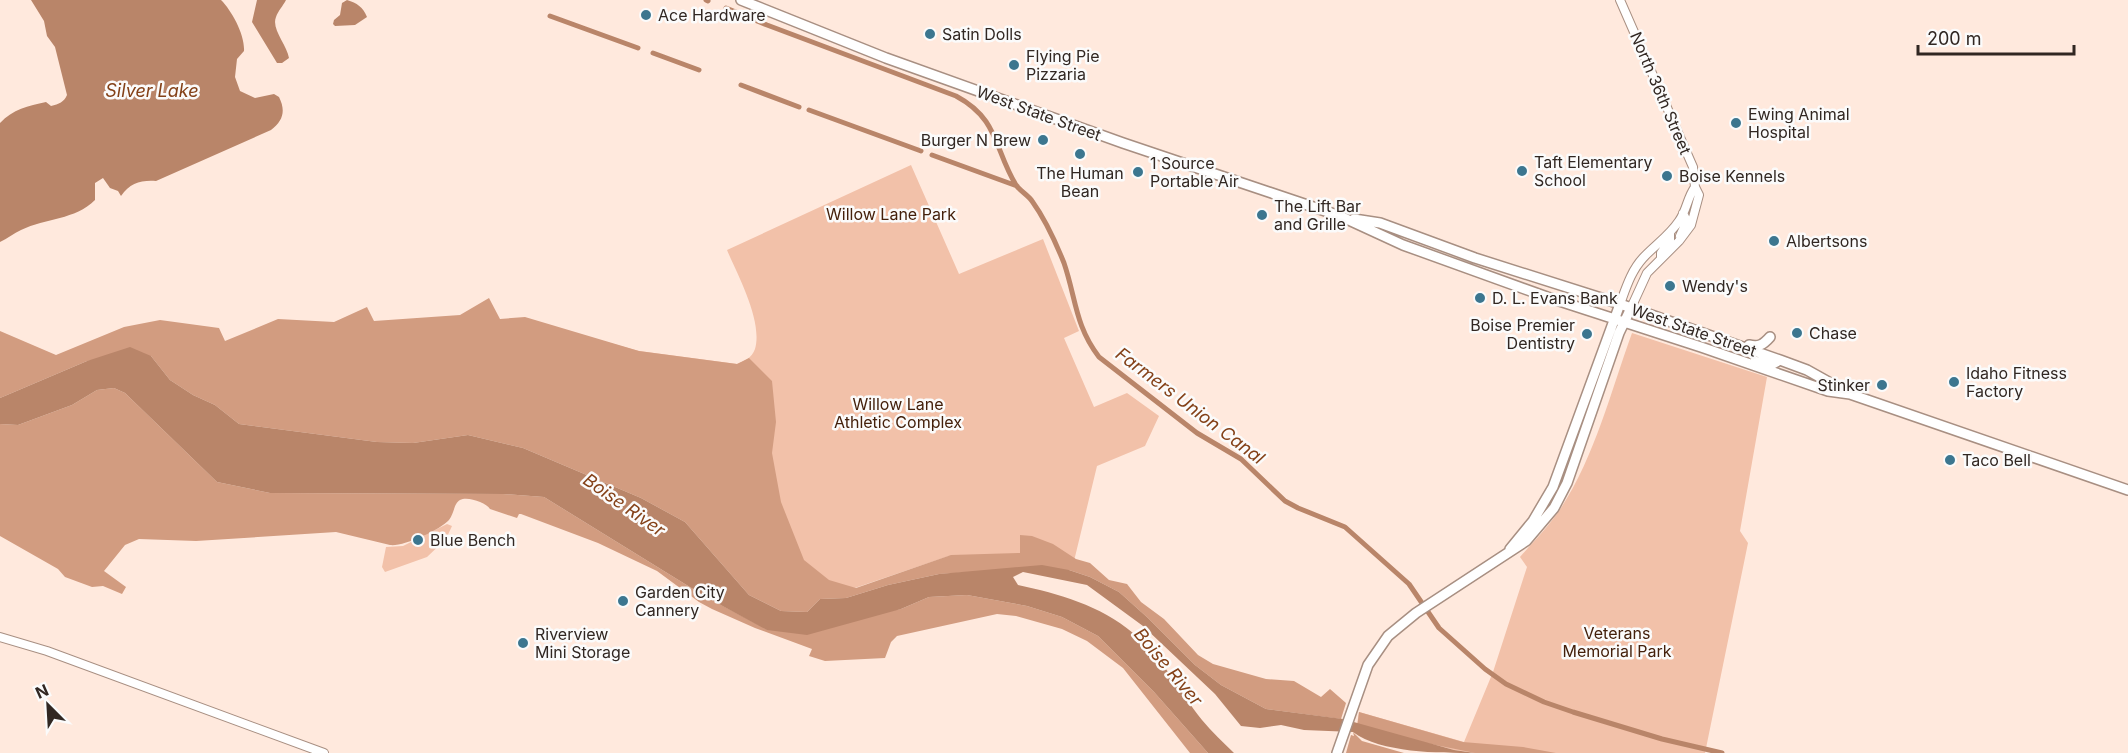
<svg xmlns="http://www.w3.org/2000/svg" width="2128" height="753" font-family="Inter,sans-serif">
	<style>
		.green { fill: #f2c1a9 }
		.forest { fill: #d29c80 }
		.water { fill: #b98569 }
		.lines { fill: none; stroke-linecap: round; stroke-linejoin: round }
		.canal { stroke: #b98569; stroke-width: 5 }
		.minor-casing { stroke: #a88f82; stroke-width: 10 }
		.major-casing { stroke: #a88f82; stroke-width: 12 }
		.minor { stroke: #fff; stroke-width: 8 }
		.major { stroke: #fff; stroke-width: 9 }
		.poi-dot { fill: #3c768f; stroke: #fbfbfb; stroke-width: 2 }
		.labels { text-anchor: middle; stroke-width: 5; stroke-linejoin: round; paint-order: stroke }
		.poi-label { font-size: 16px; fill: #312722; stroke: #fbfbfb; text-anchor: start }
		.street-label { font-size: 16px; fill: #312722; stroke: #fbfbfb }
		.park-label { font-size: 16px; fill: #44200b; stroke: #fbfbfb }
		.water-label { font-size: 18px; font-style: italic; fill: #844118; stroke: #fbfbfb }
	</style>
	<rect width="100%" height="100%" fill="#ffe9dd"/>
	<path class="green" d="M911,165L959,274L1043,239L1079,331L1064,338L1094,407L1127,393L1159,416L1145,446L1097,466L1074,561L949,556L840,593L777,602L549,326L639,351L737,364C744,361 752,358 755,349C763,321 738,276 727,250Z
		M1632,333L1767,377L1740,531L1748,543L1705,753H1475L1454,750L1357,724L1359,712L1464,742L1493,672L1527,567L1520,557C1534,541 1549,526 1561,508C1595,456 1611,391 1632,333Z
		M447,524L452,526L446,539L427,557L385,572L382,567L386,547L403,546Z"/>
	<path class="forest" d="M489,298L500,319L525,317L639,351L737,364L749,358L772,381L776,422L772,453L781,502L804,560L829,580L856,588L951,555L1020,553V535L1032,536L1053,544L1076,559L1090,563L1109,580L1127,584L1141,602L1164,619L1198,655L1213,664L1266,679L1294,681L1321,697L1330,689L1346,703L1341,719L1266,709L1221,685L1195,665L1148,618L1119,592L1090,577L1069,570L990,571L939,574L888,585L846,598L820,599L807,612L781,611L749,595L685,522L641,498L523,448L468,435L413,443L377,442L239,424L215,405L193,395L170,380L151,356L87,361L0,398V331L56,355L124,327L160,320L219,328L225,341L278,319L334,322L367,307L374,321L460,315Z
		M114,388L125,393L217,482L270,493L503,494L544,497L706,597L768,630L901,609L929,597L967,595L1027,606L1062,617L1098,636L1154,692L1208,753H1190L1123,668L1087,641L1062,629L1016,616L997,614L897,636L891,642L885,658L825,661L809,656L812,649L755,628L712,609L699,602L657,571L598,543L521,514H519L517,518L490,509C486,503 468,496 460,500C454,503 454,514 449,520C440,530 403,547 390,545L336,532L196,541L139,539L125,545L104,571L126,587L122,594L103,586L92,587L65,577L58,569L0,536V424L18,425L72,405L97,390Z
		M1359,712L1463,742L1523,747L1556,753H1475L1357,729Z
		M1353,732L1362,741L1404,753H1346L1351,735L1354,736Z"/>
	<path class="water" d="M31,0H221C232,11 245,35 244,51L237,59L235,77L240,91L255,98L274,94L279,97C286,111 283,121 271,130L156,181C141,180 130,183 121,196L118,191L110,188L103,178L95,183V200C75,220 46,218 21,230C14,233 7,239 0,242V123C13,109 28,106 46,102L51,106C59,104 64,102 67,95L55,47L47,36L44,21Z
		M257,0H286C283,6 278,11 276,17C271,29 287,45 289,58L282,63H277L252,22Z
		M347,0C357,3 363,7 367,17L355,25L335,26L333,24L334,20L340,15L342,3Z
		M130,347L151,356L170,380L193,395L215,405L239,424L377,442L413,443L468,435L523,448L641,498L685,522L749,595L781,611L807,612L820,599L846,598L888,585L939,574L1042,565L1069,570L1090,577L1119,592L1148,618L1195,665L1221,685L1266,709L1343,719L1454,750L1475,753C1438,753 1381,753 1353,732L1304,730L1281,725L1260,728L1241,726L1215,694L1143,626L1087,585L1023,572L1013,577L1018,585C1059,594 1100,605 1133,633C1162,656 1179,691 1202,720C1212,732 1223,742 1234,753H1208L1154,692L1098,636L1062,617L1027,606L967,595L929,597L901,609L807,635L767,630L706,597L544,497L503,494L270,493L217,482L125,393L114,388L97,390L72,405L18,425L0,424V398L87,361Z"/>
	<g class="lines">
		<path class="canal" d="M706,0L708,1
			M726,8L767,25L956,96C999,119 994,149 1016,185C1020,191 1028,195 1032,201C1045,219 1056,243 1064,263C1076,298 1075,326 1099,357L1197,433L1241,459L1285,501L1298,508L1345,527L1409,584L1439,628L1485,669L1506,684L1544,702L1573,712L1662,739L1722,753
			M550,16L638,48
			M653,53L699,70
			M741,85L799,107
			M809,110L921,151
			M932,155L1017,186"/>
		<defs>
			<path id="minor" d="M1620,0L1693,167L1695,187L1699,195L1691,225L1679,241L1647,273L1631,308
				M1680,236L1687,221L1683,213
				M1661,258V253L1670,240V233
				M1620,304C1626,288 1631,271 1643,258C1655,245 1669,236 1679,221C1687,210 1687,198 1695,187
				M0,637L47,651L324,753"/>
			<path id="major" d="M741,0L886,58L1123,143L1340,216L1403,245L1547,297L1701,347L1828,391L1850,394
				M1354,219L1380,223L1475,258L1620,304L1780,360L1807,370L1850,394L2128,490
				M1749,345C1759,347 1763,345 1770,337
				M1755,361L1771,365L1780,360
				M1510,549L1533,521L1553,487L1620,304
				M1337,753L1368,665L1388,636L1416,613L1526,541L1554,508L1567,483L1619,333L1631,308"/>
		</defs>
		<use href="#minor" class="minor-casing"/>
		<use href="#major" class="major-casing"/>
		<use href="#minor" class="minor"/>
		<use href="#major" class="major"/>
	</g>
	<g class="poi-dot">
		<circle cx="646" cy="15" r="6"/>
		<circle cx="930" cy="34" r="6"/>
		<circle cx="1014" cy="65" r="6"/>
		<circle cx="1736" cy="123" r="6"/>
		<circle cx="1043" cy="140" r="6"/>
		<circle cx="1080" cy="154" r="6"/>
		<circle cx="1522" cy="171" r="6"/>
		<circle cx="1138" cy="172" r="6"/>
		<circle cx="1667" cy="176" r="6"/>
		<circle cx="1262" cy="215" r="6"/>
		<circle cx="1774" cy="241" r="6"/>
		<circle cx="1670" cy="286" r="6"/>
		<circle cx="1480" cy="298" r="6"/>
		<circle cx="1797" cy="333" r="6"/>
		<circle cx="1587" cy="334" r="6"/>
		<circle cx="1954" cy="382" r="6"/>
		<circle cx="1882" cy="385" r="6"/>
		<circle cx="1950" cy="460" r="6"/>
		<circle cx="418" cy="540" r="6"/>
		<circle cx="623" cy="601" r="6"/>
		<circle cx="523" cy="643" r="6"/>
	</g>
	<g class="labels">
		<g class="poi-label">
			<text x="658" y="21">Ace Hardware</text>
			<text x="942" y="40">Satin Dolls</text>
			<text x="1026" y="62">Flying Pie<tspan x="1026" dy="18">Pizzaria</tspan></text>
			<text x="1748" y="120">Ewing Animal<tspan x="1748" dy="18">Hospital</tspan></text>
			<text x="1031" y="146" text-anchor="end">Burger N Brew</text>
			<text x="1534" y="168">Taft Elementary<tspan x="1534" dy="18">School</tspan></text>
			<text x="1150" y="169">1 Source<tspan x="1150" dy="18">Portable Air</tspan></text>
			<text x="1080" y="179" text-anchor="middle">The Human<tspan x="1080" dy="18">Bean</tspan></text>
			<text x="1679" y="182">Boise Kennels</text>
			<text x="1274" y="212">The Lift Bar<tspan x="1274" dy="18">and Grille</tspan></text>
			<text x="1786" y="247">Albertsons</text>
			<text x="1682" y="292">Wendy's</text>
			<text x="1492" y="304">D. L. Evans Bank</text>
			<text x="1575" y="331" text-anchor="end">Boise Premier<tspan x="1575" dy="18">Dentistry</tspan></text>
			<text x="1809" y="339">Chase</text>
			<text x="1966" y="379">Idaho Fitness<tspan x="1966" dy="18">Factory</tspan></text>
			<text x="1870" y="391" text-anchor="end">Stinker</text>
			<text x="1962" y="466">Taco Bell</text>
			<text x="430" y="546">Blue Bench</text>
			<text x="635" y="598">Garden City<tspan x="635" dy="18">Cannery</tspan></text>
			<text x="535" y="640">Riverview<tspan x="535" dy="18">Mini Storage</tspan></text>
		</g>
		<g class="street-label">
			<text transform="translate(1661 93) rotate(67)" y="6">North 36th Street</text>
			<text transform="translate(1039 113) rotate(20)" y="6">West State Street</text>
			<text transform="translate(1694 330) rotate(19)" y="6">West State Street</text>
		</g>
		<g class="park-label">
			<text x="891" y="220">Willow Lane Park</text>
			<text x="898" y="410">Willow Lane<tspan x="898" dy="18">Athletic Complex</tspan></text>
			<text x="1617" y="639">Veterans<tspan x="1617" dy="18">Memorial Park</tspan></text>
		</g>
		<g class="water-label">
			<text x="152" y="97">Silver Lake</text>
			<text transform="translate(1190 406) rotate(37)" y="6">Farmers Union Canal</text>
			<text transform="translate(624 505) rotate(35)" y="6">Boise River</text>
			<text transform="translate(1168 667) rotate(50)" y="6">Boise River</text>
		</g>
	</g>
	<g transform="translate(48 705) rotate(336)" stroke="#fbfbfb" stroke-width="4.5" paint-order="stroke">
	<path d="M0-4.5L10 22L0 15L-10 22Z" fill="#312722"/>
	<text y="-9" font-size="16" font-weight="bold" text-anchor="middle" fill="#312722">N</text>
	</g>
	<path d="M1918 45v9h156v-9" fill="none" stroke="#312722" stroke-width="3"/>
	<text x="1927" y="45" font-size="18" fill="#312722" stroke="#fbfbfb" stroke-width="4.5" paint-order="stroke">200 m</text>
</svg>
